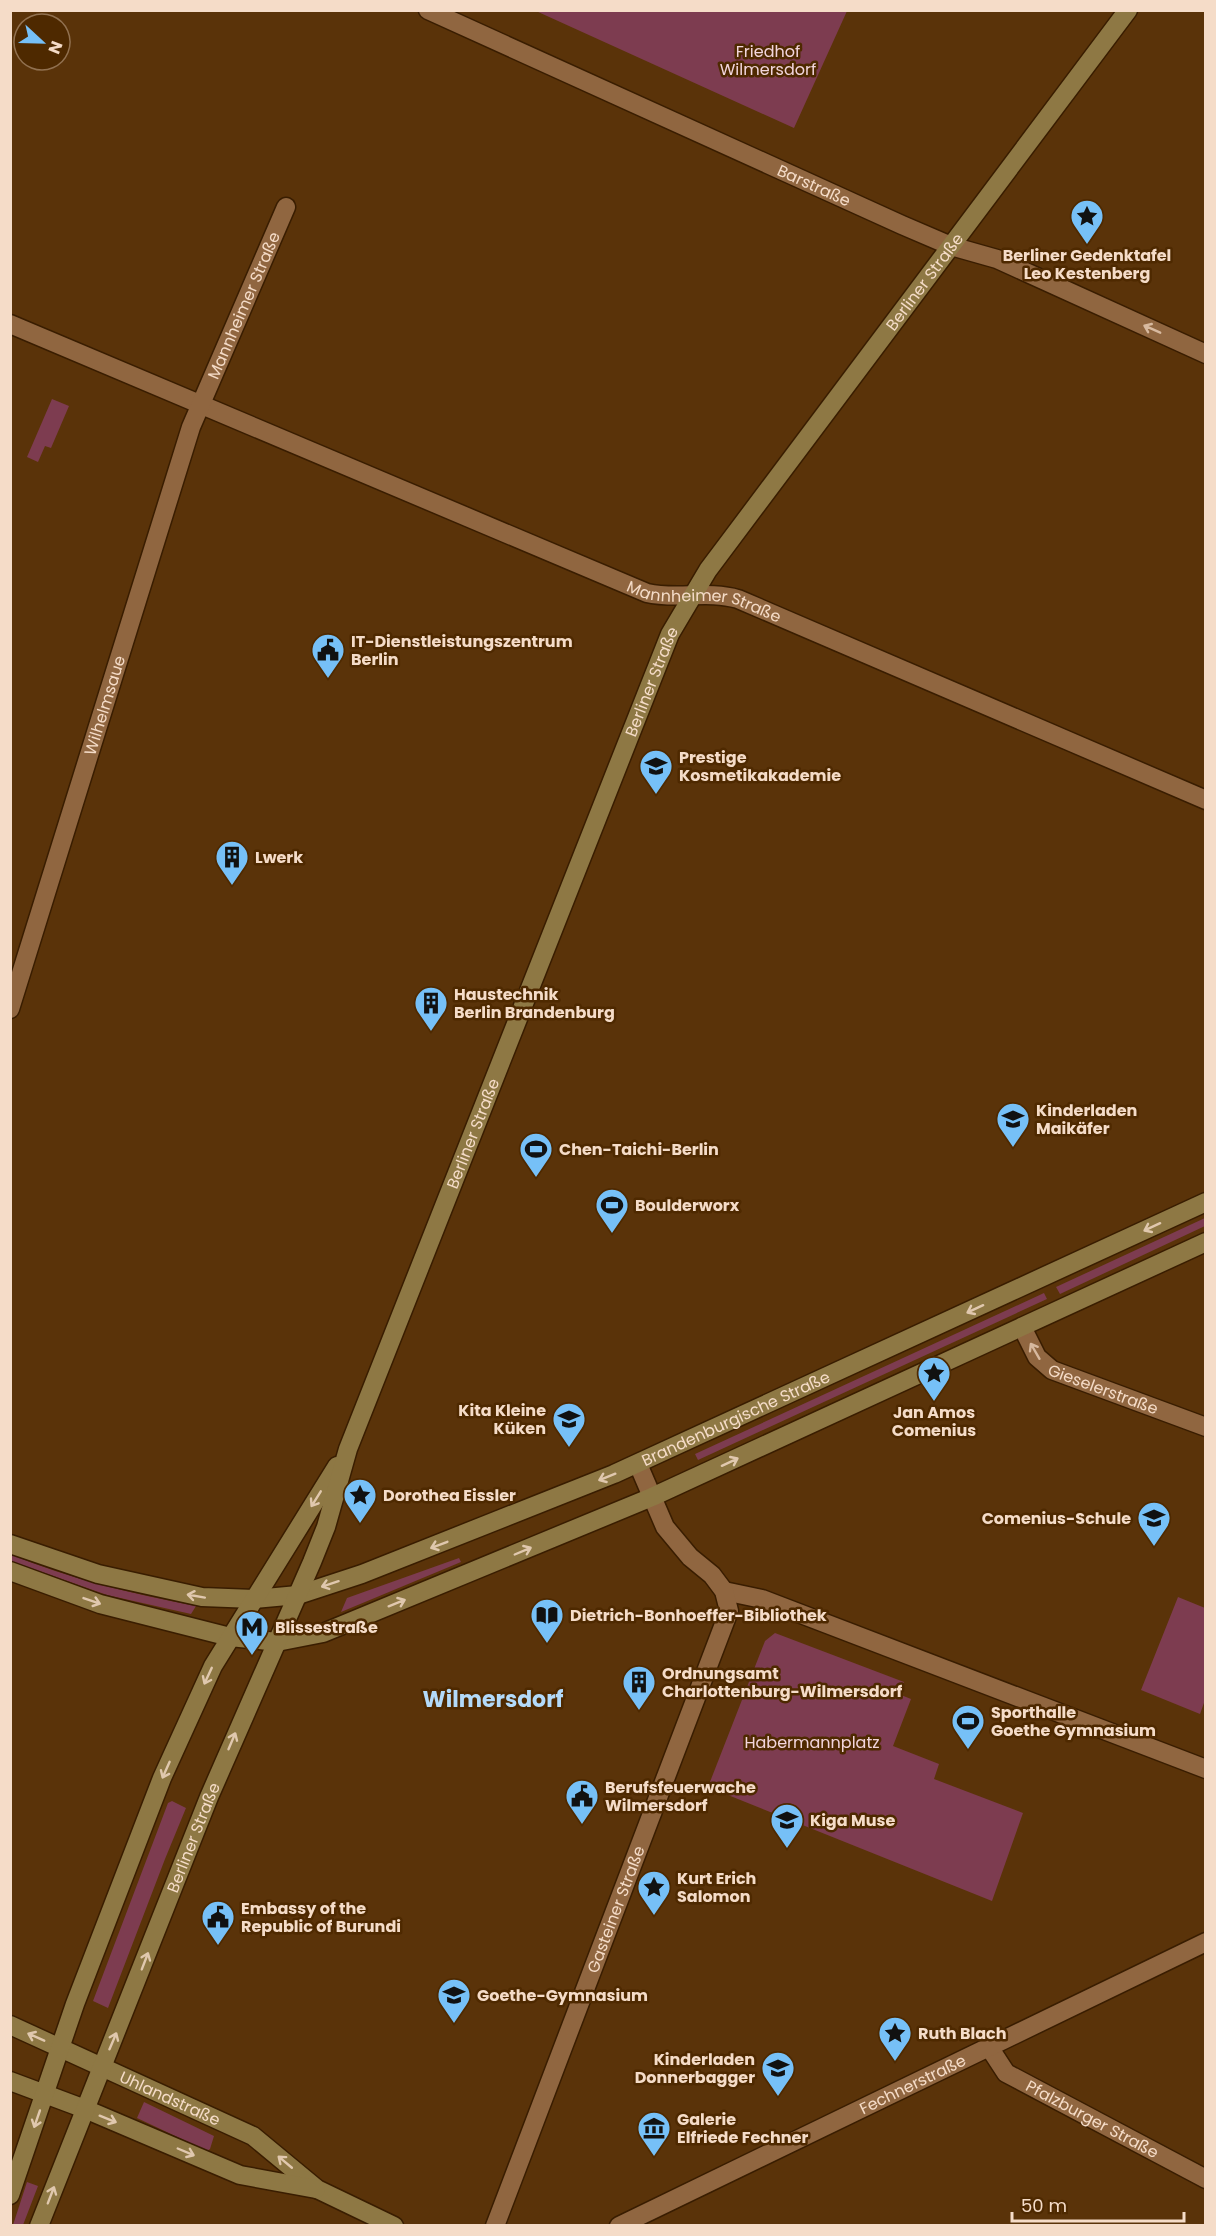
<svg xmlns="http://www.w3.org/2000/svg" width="1216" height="2236" font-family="Poppins,sans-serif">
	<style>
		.green { fill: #7d3c50 }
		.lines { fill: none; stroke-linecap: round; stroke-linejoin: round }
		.street-casing { stroke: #391d00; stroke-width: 21 }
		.secondary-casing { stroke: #391d00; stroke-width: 21 }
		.street { stroke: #906640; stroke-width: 18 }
		.secondary { stroke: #8e7844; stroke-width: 18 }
		.oneway { stroke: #d7b99f }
		.oneway2 { stroke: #e0c8ae }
		.labels { text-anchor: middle; stroke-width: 5; stroke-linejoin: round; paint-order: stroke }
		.park-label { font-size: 16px; fill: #f2d5dc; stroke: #4e2900 }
		.street-label { font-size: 16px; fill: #f5dcc8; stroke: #4e2900 }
		.poi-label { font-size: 16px; font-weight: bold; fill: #f5dcc8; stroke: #4e2900; text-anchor: start }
		.district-label { font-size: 22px; font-weight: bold; fill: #b3daf9; stroke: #4e2900 }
	</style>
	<rect width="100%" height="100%" fill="#5a3309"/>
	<path class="green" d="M536,11H847L794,128Z
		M52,399L69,406L51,448L45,446L38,462L27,457Z
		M1205,1218V1226L1060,1294L1056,1287Z
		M1044,1293L1047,1299L698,1460L695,1454Z
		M10,1554C70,1579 132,1594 196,1606L191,1614L107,1595L11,1561Z
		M459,1558L461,1562L341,1612L347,1598Z
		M1178,1597L1205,1608V1700L1200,1714L1141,1690Z
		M775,1633L904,1682L901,1695L911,1699L893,1746L939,1764L934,1779L1023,1813L992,1901L708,1787L765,1641Z
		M172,1801L186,1808L165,1859L108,2008L93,2001L168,1803Z
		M144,2102L214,2136L210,2149L207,2151L137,2118Z
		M27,2182L38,2186L23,2225H13Z"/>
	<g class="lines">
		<defs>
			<g id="street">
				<path id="s1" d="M428,10L902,225L951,246L997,259L1206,354"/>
				<path id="s2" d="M10,324L647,593C676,600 708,590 738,599L1206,800"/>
				<path id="s3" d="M10,1009L191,427L286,207"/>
				<path id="s4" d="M1022,1327L1037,1357L1052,1370L1206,1427"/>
				<path d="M724,1591L762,1599L1206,1769"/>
				<path id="s5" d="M989,2047L1006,2073L1206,2179"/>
				<path id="s6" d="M495,2226L729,1611L724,1591L712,1575L690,1557L665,1527L638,1464"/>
				<path id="s7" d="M619,2226L1206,1942"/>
			</g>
			<g id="secondary">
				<path id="s8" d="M10,1544L98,1574L202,1597L254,1599L298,1595L362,1574L614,1474L1206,1202"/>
				<path d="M10,1571L100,1604L230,1637L277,1642L323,1633L652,1497L1206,1242"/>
				<path id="s9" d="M10,2025L253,2136L317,2189L394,2226"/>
				<path d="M10,2081L85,2109L240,2175L316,2189"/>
				<path d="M10,2195L75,2004L162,1778L213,1666L337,1466"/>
				<path id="s10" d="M39,2226L209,1797L312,1562L326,1527L348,1449L670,634L708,570L1128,10"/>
			</g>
		</defs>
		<use href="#street" class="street-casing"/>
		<use href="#secondary" class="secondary-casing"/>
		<use href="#street" class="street"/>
		<use href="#secondary" class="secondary"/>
	</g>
	<defs><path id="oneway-shaft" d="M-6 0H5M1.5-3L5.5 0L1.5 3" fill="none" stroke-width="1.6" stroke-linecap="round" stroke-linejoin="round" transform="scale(1.5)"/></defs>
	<g class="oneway">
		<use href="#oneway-shaft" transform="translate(1152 329) rotate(-156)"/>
		<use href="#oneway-shaft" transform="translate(1035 1351) rotate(-120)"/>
	</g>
	<g class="oneway2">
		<use href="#oneway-shaft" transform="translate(1152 1227) rotate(155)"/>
		<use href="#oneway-shaft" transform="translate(975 1309) rotate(155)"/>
		<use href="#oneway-shaft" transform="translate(730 1462) rotate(-25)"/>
		<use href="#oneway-shaft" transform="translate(607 1477) rotate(158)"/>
		<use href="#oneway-shaft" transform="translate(316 1499) rotate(122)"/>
		<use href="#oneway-shaft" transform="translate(439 1545) rotate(159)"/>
		<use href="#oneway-shaft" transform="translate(523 1551) rotate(-23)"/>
		<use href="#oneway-shaft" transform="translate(330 1584) rotate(162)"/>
		<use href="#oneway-shaft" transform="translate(196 1596) rotate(-170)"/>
		<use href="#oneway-shaft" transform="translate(92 1601) rotate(19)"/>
		<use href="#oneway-shaft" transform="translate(397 1603) rotate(-22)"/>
		<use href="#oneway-shaft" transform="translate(208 1676) rotate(115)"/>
		<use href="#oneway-shaft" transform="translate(232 1741) rotate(-67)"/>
		<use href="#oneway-shaft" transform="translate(166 1770) rotate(114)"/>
		<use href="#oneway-shaft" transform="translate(145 1961) rotate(-69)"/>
		<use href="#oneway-shaft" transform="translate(36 2037) rotate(-156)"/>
		<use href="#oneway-shaft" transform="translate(113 2041) rotate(-67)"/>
		<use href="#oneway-shaft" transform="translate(37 2119) rotate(109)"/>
		<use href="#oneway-shaft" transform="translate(108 2119) rotate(22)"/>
		<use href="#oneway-shaft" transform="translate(186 2152) rotate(23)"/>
		<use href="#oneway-shaft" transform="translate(285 2162) rotate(-140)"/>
		<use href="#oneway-shaft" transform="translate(51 2195) rotate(-69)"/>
	</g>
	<defs>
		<symbol id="sight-pin" viewBox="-11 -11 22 30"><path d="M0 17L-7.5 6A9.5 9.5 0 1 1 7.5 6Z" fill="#76c0f7" stroke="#4e2900"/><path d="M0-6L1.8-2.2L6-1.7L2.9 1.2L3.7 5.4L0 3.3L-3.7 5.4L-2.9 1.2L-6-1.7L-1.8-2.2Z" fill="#111"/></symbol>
		<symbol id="civic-pin" viewBox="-11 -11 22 30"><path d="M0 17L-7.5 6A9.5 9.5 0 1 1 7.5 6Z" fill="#76c0f7" stroke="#4e2900"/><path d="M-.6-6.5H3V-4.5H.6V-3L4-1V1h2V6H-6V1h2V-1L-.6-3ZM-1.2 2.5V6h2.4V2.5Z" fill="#111"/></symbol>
		<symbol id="school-pin" viewBox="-11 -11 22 30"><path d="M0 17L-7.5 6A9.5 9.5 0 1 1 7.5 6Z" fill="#76c0f7" stroke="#4e2900"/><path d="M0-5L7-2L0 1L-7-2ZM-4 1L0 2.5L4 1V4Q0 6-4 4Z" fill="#111"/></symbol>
		<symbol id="building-pin" viewBox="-11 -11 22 30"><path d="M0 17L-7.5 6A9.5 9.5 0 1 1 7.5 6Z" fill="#76c0f7" stroke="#4e2900"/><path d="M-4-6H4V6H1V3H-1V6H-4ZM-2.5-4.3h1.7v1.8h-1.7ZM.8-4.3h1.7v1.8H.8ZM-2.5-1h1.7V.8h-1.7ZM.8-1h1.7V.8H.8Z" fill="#111"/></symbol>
		<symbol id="stadium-pin" viewBox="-11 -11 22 30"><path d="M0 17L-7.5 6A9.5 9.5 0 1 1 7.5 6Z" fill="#76c0f7" stroke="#4e2900"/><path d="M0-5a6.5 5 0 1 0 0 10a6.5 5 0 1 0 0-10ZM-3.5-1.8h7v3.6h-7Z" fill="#111"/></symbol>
		<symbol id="library-pin" viewBox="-11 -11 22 30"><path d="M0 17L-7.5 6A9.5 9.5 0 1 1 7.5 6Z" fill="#76c0f7" stroke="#4e2900"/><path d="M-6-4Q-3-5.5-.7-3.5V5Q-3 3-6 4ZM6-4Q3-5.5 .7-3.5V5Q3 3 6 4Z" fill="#111"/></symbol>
		<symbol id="metro-pin" viewBox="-11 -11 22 30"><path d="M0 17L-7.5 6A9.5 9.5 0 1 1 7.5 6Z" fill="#76c0f7" stroke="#4e2900"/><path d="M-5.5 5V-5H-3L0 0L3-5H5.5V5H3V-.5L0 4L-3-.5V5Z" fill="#111"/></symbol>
		<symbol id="museum-pin" viewBox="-11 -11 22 30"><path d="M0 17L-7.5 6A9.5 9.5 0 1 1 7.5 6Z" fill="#76c0f7" stroke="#4e2900"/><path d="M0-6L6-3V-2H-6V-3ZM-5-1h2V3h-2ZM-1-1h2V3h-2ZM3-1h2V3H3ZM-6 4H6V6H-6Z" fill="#111"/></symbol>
	</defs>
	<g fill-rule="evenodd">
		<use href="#sight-pin" x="1068" y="197" width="38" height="52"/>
		<use href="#civic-pin" x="309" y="631" width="38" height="52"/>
		<use href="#school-pin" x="637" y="747" width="38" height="52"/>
		<use href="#building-pin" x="213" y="838" width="38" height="52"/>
		<use href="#building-pin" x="412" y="984" width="38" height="52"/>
		<use href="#school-pin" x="994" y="1100" width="38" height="52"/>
		<use href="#stadium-pin" x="517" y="1130" width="38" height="52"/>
		<use href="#stadium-pin" x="593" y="1186" width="38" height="52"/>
		<use href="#sight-pin" x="915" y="1354" width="38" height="52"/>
		<use href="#school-pin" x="550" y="1400" width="38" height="52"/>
		<use href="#sight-pin" x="341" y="1476" width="38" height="52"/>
		<use href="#school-pin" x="1135" y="1499" width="38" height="52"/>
		<use href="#library-pin" x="528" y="1596" width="38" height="52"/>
		<use href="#metro-pin" x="233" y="1608" width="38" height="52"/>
		<use href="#building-pin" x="620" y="1663" width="38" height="52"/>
		<use href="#stadium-pin" x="949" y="1702" width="38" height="52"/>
		<use href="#civic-pin" x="563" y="1777" width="38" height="52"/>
		<use href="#school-pin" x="768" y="1801" width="38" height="52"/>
		<use href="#sight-pin" x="635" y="1868" width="38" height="52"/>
		<use href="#civic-pin" x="199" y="1898" width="38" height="52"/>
		<use href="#school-pin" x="435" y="1976" width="38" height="52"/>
		<use href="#sight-pin" x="876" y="2014" width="38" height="52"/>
		<use href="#school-pin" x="759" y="2049" width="38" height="52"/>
		<use href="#museum-pin" x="635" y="2109" width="38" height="52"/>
	</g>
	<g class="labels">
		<g class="park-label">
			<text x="768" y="57">Friedhof<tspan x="768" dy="18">Wilmersdorf</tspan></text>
			<text x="812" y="1748">Habermannplatz</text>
		</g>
		<g class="street-label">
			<text dy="6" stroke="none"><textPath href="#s1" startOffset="424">Barstraße</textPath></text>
			<text dy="6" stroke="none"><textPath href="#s10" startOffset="2148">Berliner Straße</textPath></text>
			<text dy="6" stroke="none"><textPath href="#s3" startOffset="742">Mannheimer Straße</textPath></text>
			<text dy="6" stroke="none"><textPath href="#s2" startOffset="750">Mannheimer Straße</textPath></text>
			<text dy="6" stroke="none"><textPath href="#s10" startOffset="1662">Berliner Straße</textPath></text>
			<text dy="6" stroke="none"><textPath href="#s3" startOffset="318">Wilhelmsaue</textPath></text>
			<text dy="6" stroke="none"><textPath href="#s10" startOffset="1176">Berliner Straße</textPath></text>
			<text dy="6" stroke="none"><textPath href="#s4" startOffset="108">Gieselerstraße</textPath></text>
			<text dy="6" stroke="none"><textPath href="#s8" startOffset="768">Brandenburgische Straße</textPath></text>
			<text dy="6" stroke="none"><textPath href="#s10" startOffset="418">Berliner Straße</textPath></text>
			<text dy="6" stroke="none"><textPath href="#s6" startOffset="339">Gasteiner Straße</textPath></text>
			<text dy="6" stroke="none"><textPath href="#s7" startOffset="326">Fechnerstraße</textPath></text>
			<text dy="6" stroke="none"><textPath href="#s9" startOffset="176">Uhlandstraße</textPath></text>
			<text dy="6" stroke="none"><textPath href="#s5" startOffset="129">Pfalzburger Straße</textPath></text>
		</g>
		<g class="poi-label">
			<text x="1087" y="261" text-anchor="middle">Berliner Gedenktafel<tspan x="1087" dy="18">Leo Kestenberg</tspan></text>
			<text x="351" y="647">IT-Dienstleistungszentrum<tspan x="351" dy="18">Berlin</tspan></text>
			<text x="679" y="763">Prestige<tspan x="679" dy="18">Kosmetikakademie</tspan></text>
			<text x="255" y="863">Lwerk</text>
			<text x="454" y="1000">Haustechnik<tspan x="454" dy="18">Berlin Brandenburg</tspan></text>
			<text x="1036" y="1116">Kinderladen<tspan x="1036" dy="18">Maikäfer</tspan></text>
			<text x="559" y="1155">Chen-Taichi-Berlin</text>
			<text x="635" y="1211">Boulderworx</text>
			<text x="546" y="1416" text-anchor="end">Kita Kleine<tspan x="546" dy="18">Küken</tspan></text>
			<text x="934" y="1418" text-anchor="middle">Jan Amos<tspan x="934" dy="18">Comenius</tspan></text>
			<text x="383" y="1501">Dorothea Eissler</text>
			<text x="1131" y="1524" text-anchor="end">Comenius-Schule</text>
			<text x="570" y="1621">Dietrich-Bonhoeffer-Bibliothek</text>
			<text x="275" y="1633">Blissestraße</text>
			<text x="662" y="1679">Ordnungsamt<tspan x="662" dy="18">Charlottenburg-Wilmersdorf</tspan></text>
			<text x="991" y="1718">Sporthalle<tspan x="991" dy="18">Goethe Gymnasium</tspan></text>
			<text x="605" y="1793">Berufsfeuerwache<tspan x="605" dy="18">Wilmersdorf</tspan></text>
			<text x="810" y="1826">Kiga Muse</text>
			<text x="677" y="1884">Kurt Erich<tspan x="677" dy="18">Salomon</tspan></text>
			<text x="241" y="1914">Embassy of the<tspan x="241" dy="18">Republic of Burundi</tspan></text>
			<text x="477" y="2001">Goethe-Gymnasium</text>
			<text x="918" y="2039">Ruth Blach</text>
			<text x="755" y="2065" text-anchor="end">Kinderladen<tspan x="755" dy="18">Donnerbagger</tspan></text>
			<text x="677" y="2125">Galerie<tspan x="677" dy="18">Elfriede Fechner</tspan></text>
		</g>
		<g class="district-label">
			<text x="493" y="1707">Wilmersdorf</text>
		</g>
	</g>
	<rect width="1216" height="2236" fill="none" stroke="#f5dcc8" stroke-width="24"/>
	<g transform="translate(42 42) rotate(112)"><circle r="28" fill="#4e2900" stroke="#917150" stroke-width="1.5"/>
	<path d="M0-4.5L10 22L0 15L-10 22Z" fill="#76c0f7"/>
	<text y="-9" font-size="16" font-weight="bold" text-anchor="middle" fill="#f5dcc8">N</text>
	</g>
	<path d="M1012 2212v9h172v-9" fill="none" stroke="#f5dcc8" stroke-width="3"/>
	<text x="1021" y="2212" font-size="18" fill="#f5dcc8" stroke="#4e2900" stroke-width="4.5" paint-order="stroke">50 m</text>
</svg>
